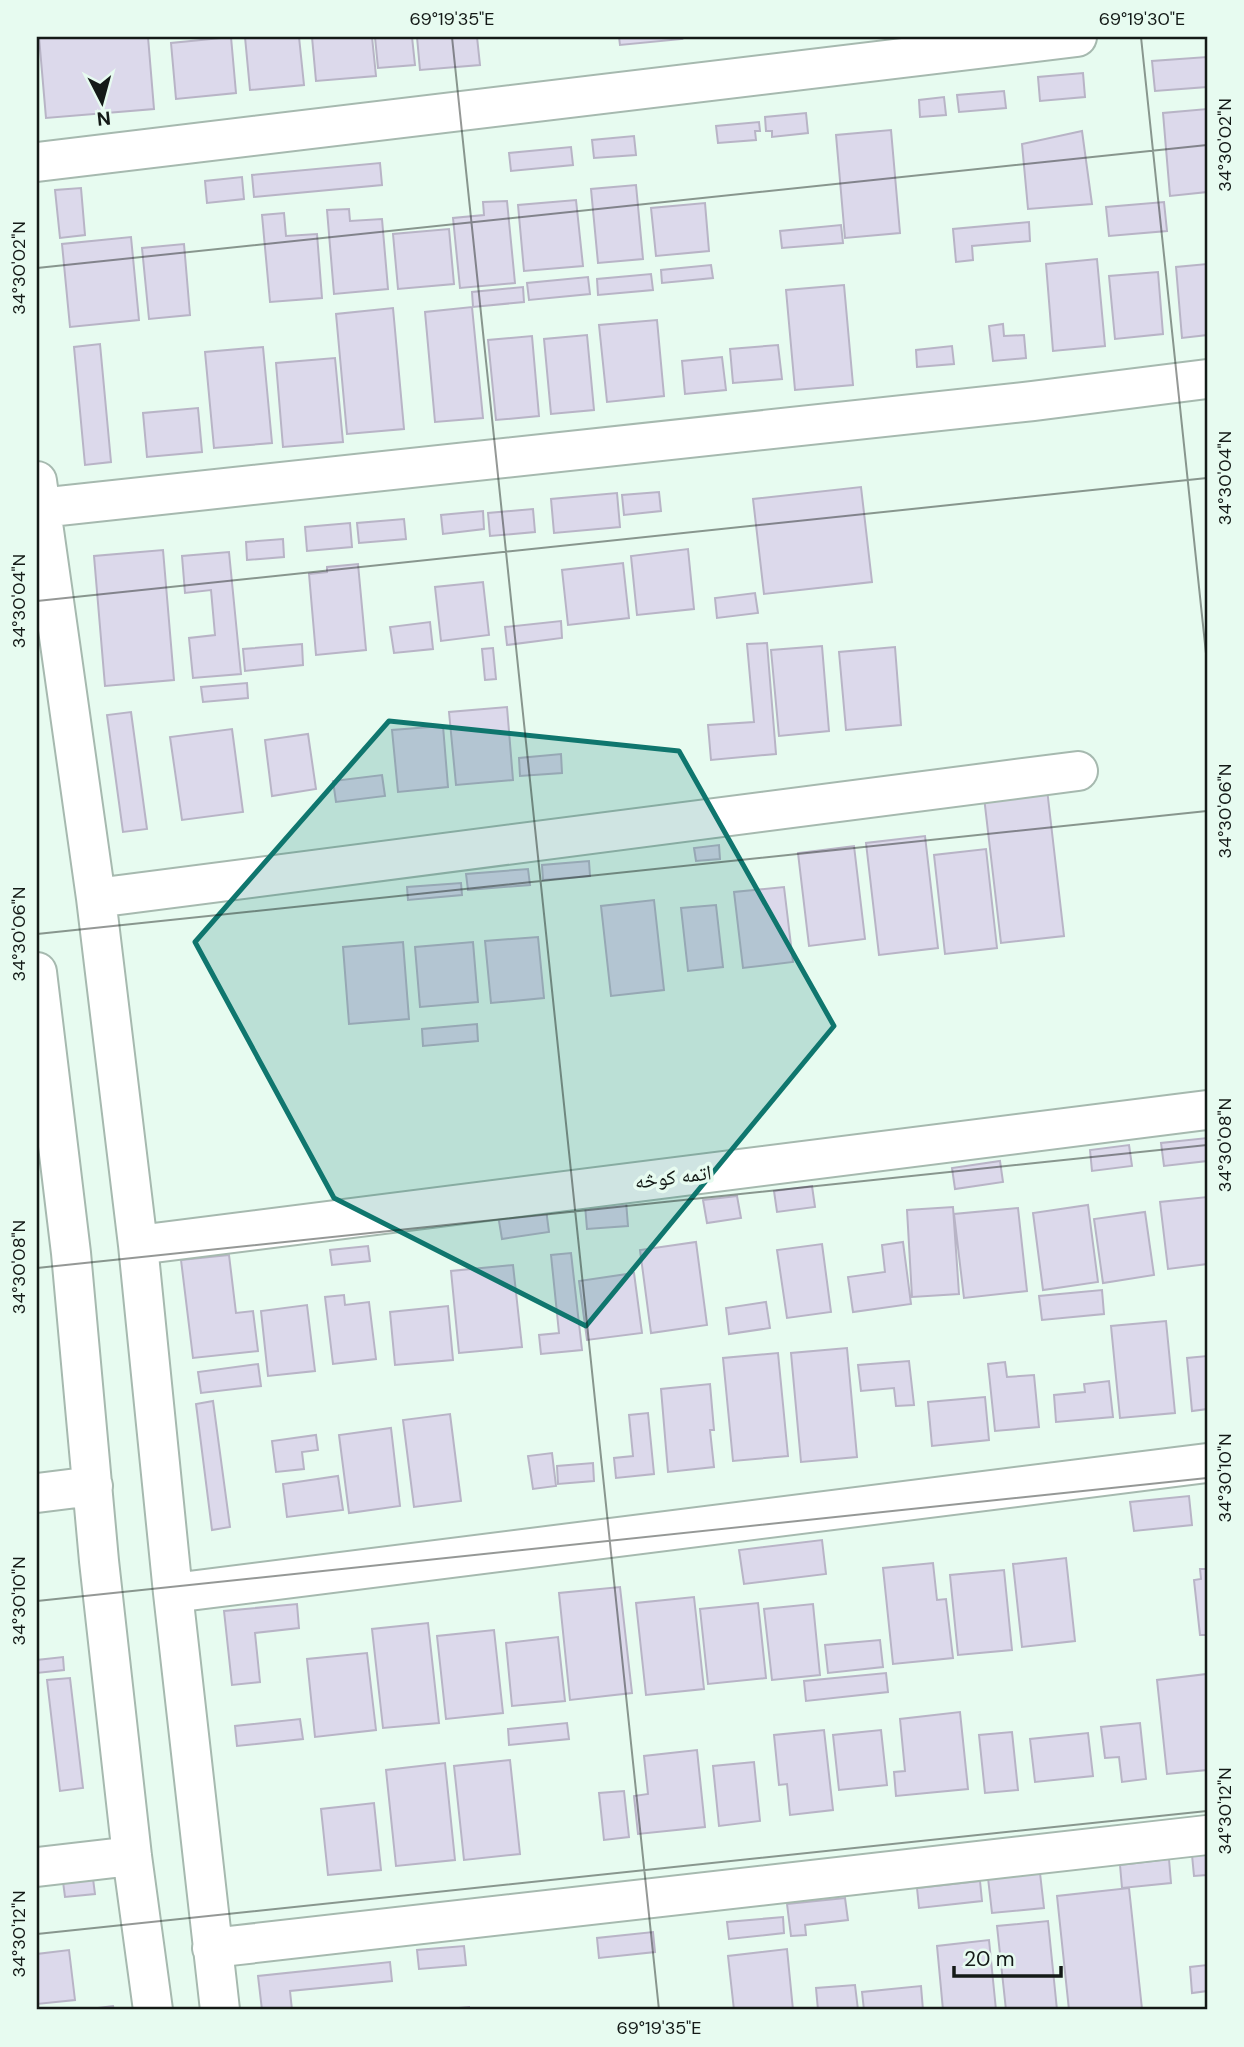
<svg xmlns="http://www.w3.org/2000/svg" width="1244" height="2047" font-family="'DM Sans','Noto Naskh Arabic',sans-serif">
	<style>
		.building { fill: #dcd9eb; stroke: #b8b4c6; stroke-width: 2 }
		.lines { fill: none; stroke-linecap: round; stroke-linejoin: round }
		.minor-casing { stroke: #a6b9af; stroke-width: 42 }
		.minor { stroke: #fff; stroke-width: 38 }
		.marked { fill: #0f766e; fill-opacity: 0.2; stroke: #0f766e; stroke-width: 5; stroke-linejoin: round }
		.ticks { fill: none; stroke: #141a17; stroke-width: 2; stroke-opacity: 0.45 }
		.labels { text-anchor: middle; stroke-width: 7; stroke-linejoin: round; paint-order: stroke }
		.street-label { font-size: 21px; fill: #141a17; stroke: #e7fbf0 }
		.neatline { fill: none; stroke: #141a17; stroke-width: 2.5 }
		.ticks-label { font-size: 18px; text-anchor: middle; fill: #141a17 }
	</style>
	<rect width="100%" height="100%" fill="#e7fbf0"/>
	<path class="building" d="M39,37H148L154,109L46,118Z
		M231,37L236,93L176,99L171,43Z
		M245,37H299L304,85L250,90Z
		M312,37H372L376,76L316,81Z
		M375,37H412L415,65L378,68Z
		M417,37H477L480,65L420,70Z
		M619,37H681L682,39L620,45Z
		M1207,57V87L1155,91L1152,61Z
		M1083,73L1085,97L1040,101L1038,77Z
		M1004,91L1006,108L959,112L957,95Z
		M944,97L946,115L920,117L919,100Z
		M1207,109V192L1170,196L1163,113Z
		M806,113L808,133L772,137V131H766L765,117Z
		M759,122L760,131H755L756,140L718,143L716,126Z
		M891,130L900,233L845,238L836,135Z
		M1082,131L1092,204L1028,209L1022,144Z
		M634,136L636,155L594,158L592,140Z
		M571,147L573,165L511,171L509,153Z
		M380,163L382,185L254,197L252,175Z
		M242,177L244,199L207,203L205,181Z
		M636,185L643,259L598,263L591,189Z
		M81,188L85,235L60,238L55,190Z
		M576,200L583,266L524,271L518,205Z
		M507,201L515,283L460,288L453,218L484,215L483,202Z
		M1164,202L1167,231L1109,236L1106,207Z
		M705,203L709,251L656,256L651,208Z
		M349,209L350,221L382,219L388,289L334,294L327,210Z
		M284,213L286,236L317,234L322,298L270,302L262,215Z
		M1029,222L1030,241L972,246L973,260L956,262L953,229Z
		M841,225L843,243L782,248L780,231Z
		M449,229L454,284L398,289L393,234Z
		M131,237L139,320L70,327L62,244Z
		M184,244L190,315L149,319L142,248Z
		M1097,259L1105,346L1053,351L1046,264Z
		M1207,264V335L1182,338L1176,267Z
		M711,265L713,278L662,283L661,270Z
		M1158,272L1163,334L1115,339L1109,276Z
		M651,274L653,290L598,295L597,279Z
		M588,277L590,294L529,300L527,283Z
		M844,285L853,385L795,390L786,290Z
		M523,287L524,302L473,307L472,292Z
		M472,307L483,418L435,422L425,312Z
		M393,308L404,429L347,434L336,314Z
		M657,320L664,396L607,402L599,325Z
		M1003,324L1004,336L1024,335L1026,358L993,361L989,326Z
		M587,335L594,410L551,414L544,339Z
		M532,336L539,416L496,420L488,340Z
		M100,344L111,462L85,465L74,347Z
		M778,345L782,379L733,383L730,349Z
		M952,346L954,364L917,367L916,350Z
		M263,347L272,443L214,448L205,352Z
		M722,357L726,390L685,394L682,361Z
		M335,358L343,442L283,447L276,363Z
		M198,408L202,452L147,457L143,413Z
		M861,487L872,582L764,594L753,499Z
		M659,492L661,511L624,515L622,495Z
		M617,493L620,527L554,533L551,499Z
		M533,509L535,532L490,536L488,513Z
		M483,511L484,529L443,534L441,515Z
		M404,519L406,539L359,543L357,523Z
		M350,523L352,547L307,551L305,527Z
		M283,539L284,557L247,560L246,542Z
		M688,549L694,609L637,615L631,556Z
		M163,550L174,680L105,686L94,556Z
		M229,552L241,674L193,678L189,638L215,635L211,590L185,593L182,556Z
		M623,563L629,618L568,625L562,570Z
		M358,564L366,650L316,655L309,574L327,572V567Z
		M483,582L489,635L441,641L435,587Z
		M755,593L758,613L717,618L715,598Z
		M561,621L562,638L507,645L505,627Z
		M430,622L433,649L394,653L390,627Z
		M767,643L776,754L711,760L708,725L754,722L747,644Z
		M302,644L303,665L245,671L243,649Z
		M822,646L829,731L779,736L771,650Z
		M895,647L901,725L846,730L839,652Z
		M493,648L496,679L485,680L482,649Z
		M247,683L248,698L203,702L201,687Z
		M507,707L513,780L456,785L449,712Z
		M131,712L147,829L123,832L107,715Z
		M443,726L448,787L398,792L392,730Z
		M232,729L243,812L182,820L170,737Z
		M308,734L316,789L272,796L265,740Z
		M561,754L562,773L520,776L519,758Z
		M382,775L385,796L336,802L333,781Z
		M1047,789L1064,936L1001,943L984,797Z
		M925,836L938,948L879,955L866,843Z
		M719,845L720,859L696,861L694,848Z
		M854,846L865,939L809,946L798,853Z
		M986,849L997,948L945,954L934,855Z
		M589,861L590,876L543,880L542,865Z
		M528,869L530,885L468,890L466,874Z
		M461,883L462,895L408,900L407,887Z
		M784,887L793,962L743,968L734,892Z
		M654,900L664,990L611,996L601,906Z
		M716,905L723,967L688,971L681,908Z
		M538,937L544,998L491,1003L485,941Z
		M403,942L409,1019L349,1024L343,947Z
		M473,942L478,1002L420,1007L415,947Z
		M477,1024L478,1041L423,1046L422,1029Z
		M1207,1138V1161L1164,1166L1161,1143Z
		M1129,1145L1132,1166L1092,1171L1090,1150Z
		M1000,1161L1003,1182L955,1189L952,1168Z
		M812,1186L815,1207L777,1212L774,1191Z
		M737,1196L741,1218L707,1223L703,1200Z
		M1207,1197V1264L1168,1269L1160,1202Z
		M626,1201L628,1226L587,1229L585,1205Z
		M1088,1205L1098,1282L1043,1290L1033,1213Z
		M953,1207L959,1294L912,1297L907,1210Z
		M1018,1208L1027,1291L964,1298L954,1214Z
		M546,1209L549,1232L502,1239L498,1215Z
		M1145,1212L1154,1275L1103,1283L1094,1219Z
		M696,1242L707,1325L651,1333L640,1250Z
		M903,1242L911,1304L853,1312L848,1277L885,1272L882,1245Z
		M822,1244L831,1312L787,1318L777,1250Z
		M368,1246L370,1261L332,1265L330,1250Z
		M571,1253L582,1350L541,1354L539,1335L559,1333L551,1255Z
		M229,1255L236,1313L253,1311L258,1351L193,1358L181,1260Z
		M513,1265L522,1347L459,1353L451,1271Z
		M634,1273L642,1333L587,1340L579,1281Z
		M1102,1290L1104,1314L1042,1320L1039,1296Z
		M344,1295L345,1305L369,1302L376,1359L333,1364L325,1297Z
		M766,1302L770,1328L729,1334L726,1308Z
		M307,1305L315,1371L268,1376L261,1311Z
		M448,1306L453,1360L395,1365L390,1312Z
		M1166,1321L1175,1413L1120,1418L1111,1326Z
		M847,1348L857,1457L801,1462L791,1353Z
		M778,1353L788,1456L733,1461L723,1358Z
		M1207,1356V1409L1192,1411L1187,1358Z
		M909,1361L914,1405L896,1406L894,1388L861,1391L858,1365Z
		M1005,1362L1007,1377L1034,1375L1039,1427L995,1431L988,1364Z
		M258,1364L261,1386L201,1393L198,1372Z
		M1109,1381L1113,1417L1056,1422L1054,1395L1085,1392L1084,1384Z
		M710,1384L714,1430H710L714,1467L668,1472L661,1389Z
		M985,1397L989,1440L932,1446L928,1402Z
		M213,1401L230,1527L212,1530L196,1404Z
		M648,1413L654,1474L616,1478L614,1458L633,1456L629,1415Z
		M450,1414L461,1501L414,1507L403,1420Z
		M391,1428L400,1506L349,1513L339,1435Z
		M316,1435L318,1450L302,1452L304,1469L276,1472L272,1441Z
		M552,1453L556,1486L533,1489L528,1456Z
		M593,1463L594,1481L558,1484L557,1466Z
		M338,1476L343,1510L287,1517L283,1484Z
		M1189,1496L1192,1525L1134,1531L1130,1502Z
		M822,1540L826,1574L744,1584L739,1550Z
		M1066,1558L1075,1641L1022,1647L1013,1564Z
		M933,1563L937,1600L946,1599L953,1658L893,1664L883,1568Z
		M1200,1569H1207V1635H1200L1194,1580L1201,1579Z
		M1004,1570L1012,1650L958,1655L950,1575Z
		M620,1587L632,1693L570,1700L559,1593Z
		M694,1597L704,1689L646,1695L636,1603Z
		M758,1603L766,1678L708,1684L700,1609Z
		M297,1604L299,1628L255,1633L260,1682L232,1685L224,1611Z
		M813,1604L820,1675L772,1680L764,1609Z
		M428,1623L439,1723L383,1728L372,1629Z
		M494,1630L503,1713L446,1719L437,1636Z
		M558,1637L565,1701L512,1706L506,1643Z
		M880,1640L883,1667L828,1673L825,1645Z
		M367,1653L376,1730L315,1737L307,1659Z
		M63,1657L64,1670L37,1673V1660Z
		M886,1673L888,1692L806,1701L804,1681Z
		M1207,1674V1770L1167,1774L1157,1680Z
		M70,1678L83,1788L60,1791L47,1680Z
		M960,1712L968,1789L896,1796L894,1772L905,1771L900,1719Z
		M300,1719L303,1739L237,1746L235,1726Z
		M567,1723L569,1739L509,1745L508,1729Z
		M1140,1723L1146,1779L1122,1782L1119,1757L1105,1758L1101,1727Z
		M824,1730L833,1810L790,1815L787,1784L779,1785L774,1735Z
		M881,1730L887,1785L839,1790L833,1735Z
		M1012,1732L1018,1790L985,1793L979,1735Z
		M1088,1733L1093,1776L1035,1782L1030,1739Z
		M697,1750L705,1827L638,1834L634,1796L648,1794L644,1756Z
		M510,1760L520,1854L464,1860L454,1766Z
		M754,1762L760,1821L719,1826L713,1766Z
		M445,1763L455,1860L396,1866L386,1770Z
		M624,1791L629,1837L604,1840L599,1793Z
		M374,1803L381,1870L328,1875L321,1809Z
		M1207,1854V1875L1194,1876L1192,1855Z
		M1169,1859L1171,1883L1122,1888L1120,1865Z
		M92,1871L95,1894L65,1897L62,1874Z
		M1040,1873L1044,1908L992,1913L988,1878Z
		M980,1881L982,1901L919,1908L917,1888Z
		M1129,1888L1142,2009L1069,2010L1057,1896Z
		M845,1898L848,1920L805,1925L806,1935L791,1936L787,1904Z
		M783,1917L784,1933L729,1939L727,1922Z
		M1048,1921L1057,2010H1006L997,1926Z
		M653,1932L655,1952L599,1958L597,1938Z
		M989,1940L996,2010H943L937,1946Z
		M464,1946L466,1965L419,1969L417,1950Z
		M787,1949L793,2010H734L728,1956Z
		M69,1950L75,2000L37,2004V1954Z
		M390,1962L392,1981L290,1991L292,2010H262L258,1976Z
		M1207,1965V1991L1192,1993L1190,1967Z
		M855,1985L858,2010H818L816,1988Z
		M921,1986L923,2010H864L862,1992Z
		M113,2006L114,2010H82Z
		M469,2007V2010H436Z"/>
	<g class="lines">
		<defs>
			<path id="minor" d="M37,162L1077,37
				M37,481L96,898L138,1245L173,1593L220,2010
				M40,508L1033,401L1207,379
				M96,898L1078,771
				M37,972L71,1253L99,1561L132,1856L153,2010
				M138,1245L1207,1110
				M37,1493L93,1486
				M173,1593L1207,1463
				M37,1867L132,1856
				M212,1948L1207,1835"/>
		</defs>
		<use href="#minor" class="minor-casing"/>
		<use href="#minor" class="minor"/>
	</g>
	<path class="marked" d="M389,721L679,751L834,1026L586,1326L334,1198L195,942Z"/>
	<path class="ticks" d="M452,37L659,2010M1141,37L1207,663M37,268L1207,145M37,601L1207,478M37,934L1207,811M37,1268L1207,1145M37,1601L1207,1478M37,1934L1207,1811"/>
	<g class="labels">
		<g class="street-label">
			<text transform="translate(673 1177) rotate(-7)" y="7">اتمه کوڅه</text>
		</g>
	</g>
	<rect width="1244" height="2047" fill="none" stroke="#e7fbf0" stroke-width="77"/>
	<g transform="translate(102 102) rotate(174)" stroke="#e7fbf0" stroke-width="5" paint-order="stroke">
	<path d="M0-5L12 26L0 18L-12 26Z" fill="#141a17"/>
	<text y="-10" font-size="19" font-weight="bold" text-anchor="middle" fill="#141a17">N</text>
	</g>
	<path d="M954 1966v10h107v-10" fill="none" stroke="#141a17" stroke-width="3.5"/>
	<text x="964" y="1966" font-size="21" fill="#141a17" stroke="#e7fbf0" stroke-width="5" paint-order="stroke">20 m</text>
	<rect x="38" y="38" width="1168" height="1970" class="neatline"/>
	<g class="ticks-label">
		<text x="452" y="25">69°19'35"E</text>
		<text x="1142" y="25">69°19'30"E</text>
		<text transform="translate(1225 145) rotate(-90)" y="6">34°30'02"N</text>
		<text transform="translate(19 268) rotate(-90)" y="6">34°30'02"N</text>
		<text transform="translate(1225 478) rotate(-90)" y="6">34°30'04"N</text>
		<text transform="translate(19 601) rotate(-90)" y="6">34°30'04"N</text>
		<text transform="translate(1225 811) rotate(-90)" y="6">34°30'06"N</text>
		<text transform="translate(19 934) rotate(-90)" y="6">34°30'06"N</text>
		<text transform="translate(1225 1145) rotate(-90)" y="6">34°30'08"N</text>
		<text transform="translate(19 1267) rotate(-90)" y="6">34°30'08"N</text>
		<text transform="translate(1225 1478) rotate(-90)" y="6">34°30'10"N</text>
		<text transform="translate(19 1601) rotate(-90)" y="6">34°30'10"N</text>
		<text transform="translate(1225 1811) rotate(-90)" y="6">34°30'12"N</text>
		<text transform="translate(19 1934) rotate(-90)" y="6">34°30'12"N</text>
		<text x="659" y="2034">69°19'35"E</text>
	</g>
</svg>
